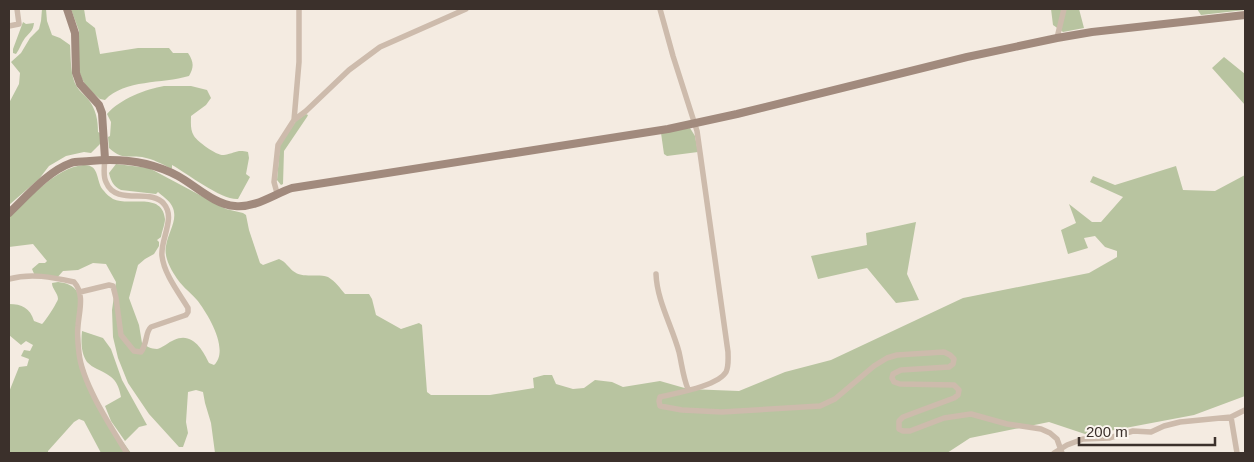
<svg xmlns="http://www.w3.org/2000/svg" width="1254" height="462" font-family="Helvetica,sans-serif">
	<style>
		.green { fill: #b8c4a0 }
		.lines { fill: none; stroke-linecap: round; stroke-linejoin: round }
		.street { stroke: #cdbbac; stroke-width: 5.5 }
		.secondary { stroke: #a18a7d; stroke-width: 8 }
	</style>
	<rect width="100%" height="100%" fill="#f4ebe1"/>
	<path class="green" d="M42,9H46L47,21L52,35L60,38L70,45C71,58 70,76 77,87C80,92 85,95 88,99C96,109 98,120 98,132L100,133V144L91,153L84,152L66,156L49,166L39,179L9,205V103L19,84L20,73L11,62L21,53L30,38L39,29L41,21Z
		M71,9H84L86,21L95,28L100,54L138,48H169L173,53H188C194,62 194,67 189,76C162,84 125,79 105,100L100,99L87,88L82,79L78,68L79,31Z
		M1051,9H1079L1084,28L1063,32L1053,25Z
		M1197,9H1245V10L1201,15Z
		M23,22L26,24L34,23C33,31 30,32 25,38C21,43 20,49 16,54L13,53V49Z
		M1224,57L1245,74V105L1212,68Z
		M164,86H191L207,90L211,98L206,105L191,116C191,122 190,130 194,136C198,142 217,156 224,155C235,153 237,149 248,152L249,158L246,174L250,177L238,199C221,200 188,174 172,165V169C162,164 153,159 142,157C125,155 123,160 109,148L108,137L110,136L111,122L107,114C120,99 146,89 164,86Z
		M306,114L308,115L307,117L284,151L283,184L281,185L277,180L280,145L296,121Z
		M690,128L695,136L698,152L667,156L664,154L661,133Z
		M116,164L149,168L226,209L243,213L246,215L249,230L260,263L263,265L279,259C286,262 288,267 293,271C303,279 318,273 328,277C335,281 340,288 345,294H369L372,299L376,315L401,329L419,323L422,325L427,392L431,395H490L534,388L533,378L544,375H552L556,384L573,389L584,388L595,380L612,382L623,387L660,381L688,389L739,391L785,372L831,360L963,298L1089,273L1117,257V251L1105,247L1095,236L1084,238L1088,248L1068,254L1061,230L1076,223L1069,204L1092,222H1101L1123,197L1090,182L1093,176L1115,185L1176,166L1183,190L1215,191L1245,175V396L1194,415L1088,435L1049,422L970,438L947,453H215L211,423L205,403L203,392L196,390L188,392L186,422L188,433L183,447H179L149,414L128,383L118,358L113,337L112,310L116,282L106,264L93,263L78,270L63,271L56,279L35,276L32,269L39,263H45L47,261L33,244L9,247V217C28,199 56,168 83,165C101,164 95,182 104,191C106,194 110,197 113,199C129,207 162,191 165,219C165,224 162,231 161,237L157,240L159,242V246L154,254L145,259L138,265L129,298L139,325L142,343C146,346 151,349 157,349C162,348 169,342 174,340C192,331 203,350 209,363L214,365C230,350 208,314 197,300C188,290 182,287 174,274C169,266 164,255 166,246C168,232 179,219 172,206C169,200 162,196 158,192L156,194L121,190C113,186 111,181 109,173Z
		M916,222L907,274L919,300L896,303L867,268L818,279L811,256L867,245L866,233Z
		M58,282C67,283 73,285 78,293L81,357L97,406L131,453H101L84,421L79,419L74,422L48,451V453H9V392L19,367L27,366L29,359L21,356L24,350L30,351L33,345L26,341L21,345L9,335V304C22,304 30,308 34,321L42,324C45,322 57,303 58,299C58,293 52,289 52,283Z
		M82,331L103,338L111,349L122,380L147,425L139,427L125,441L111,421L105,406L121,397C118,380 112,376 97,369C93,367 90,365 87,362C81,353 81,342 82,331Z"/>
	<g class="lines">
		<path class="street" d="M660,9L673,56L697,131L728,352C728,358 729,366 726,372C718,386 676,393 660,397L659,401L660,406L682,410L722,412L820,406L835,399L874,366L887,358L897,355L944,352L950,355L954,359L953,364L949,367L901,370L893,374L892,378L894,382L900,384L954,385L959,390L958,395L954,398L903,417L899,421V429L903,431H910L944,418L971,414L1007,424L1041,429L1050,433L1057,439L1062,453
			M9,26L19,24L17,9
			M1057,38L1064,9
			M294,120L299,62V9
			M277,193L274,182L278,145L294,120L306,111L349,70L380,47L466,9
			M656,274C657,301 672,326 679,352C682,365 683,377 688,389
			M9,279C31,273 52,277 74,282C85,294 79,312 78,326C77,335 78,345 79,353C82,383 111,427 127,453
			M80,292L109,285L113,286L116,298L121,335L134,351L141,352C148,342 145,332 151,327L186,315L188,312V308C179,293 164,274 162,256C160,240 176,218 164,204C151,187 116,207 106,182C103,176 104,167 105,159
			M1054,453L1067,445L1083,439L1109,438L1133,431L1151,432L1164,426L1180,422L1231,417
			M1237,453L1231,417L1245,410"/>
		<path class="secondary" d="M67,9L75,33L76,73L80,84L99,105L102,113L105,159
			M9,213C26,197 48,171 71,163C76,161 84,162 90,161C121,158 150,161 178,176C196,186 215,205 235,206C256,208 274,194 292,188L668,129L737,114L967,57L1057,38L1092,32L1245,15"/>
	</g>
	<rect width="1254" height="462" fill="none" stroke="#3b302b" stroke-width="20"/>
	<path d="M1079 437v8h136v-8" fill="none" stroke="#3b302b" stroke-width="2.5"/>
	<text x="1086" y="437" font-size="15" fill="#3b302b" stroke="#fbf5ee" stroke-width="4" paint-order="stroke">200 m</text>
</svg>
